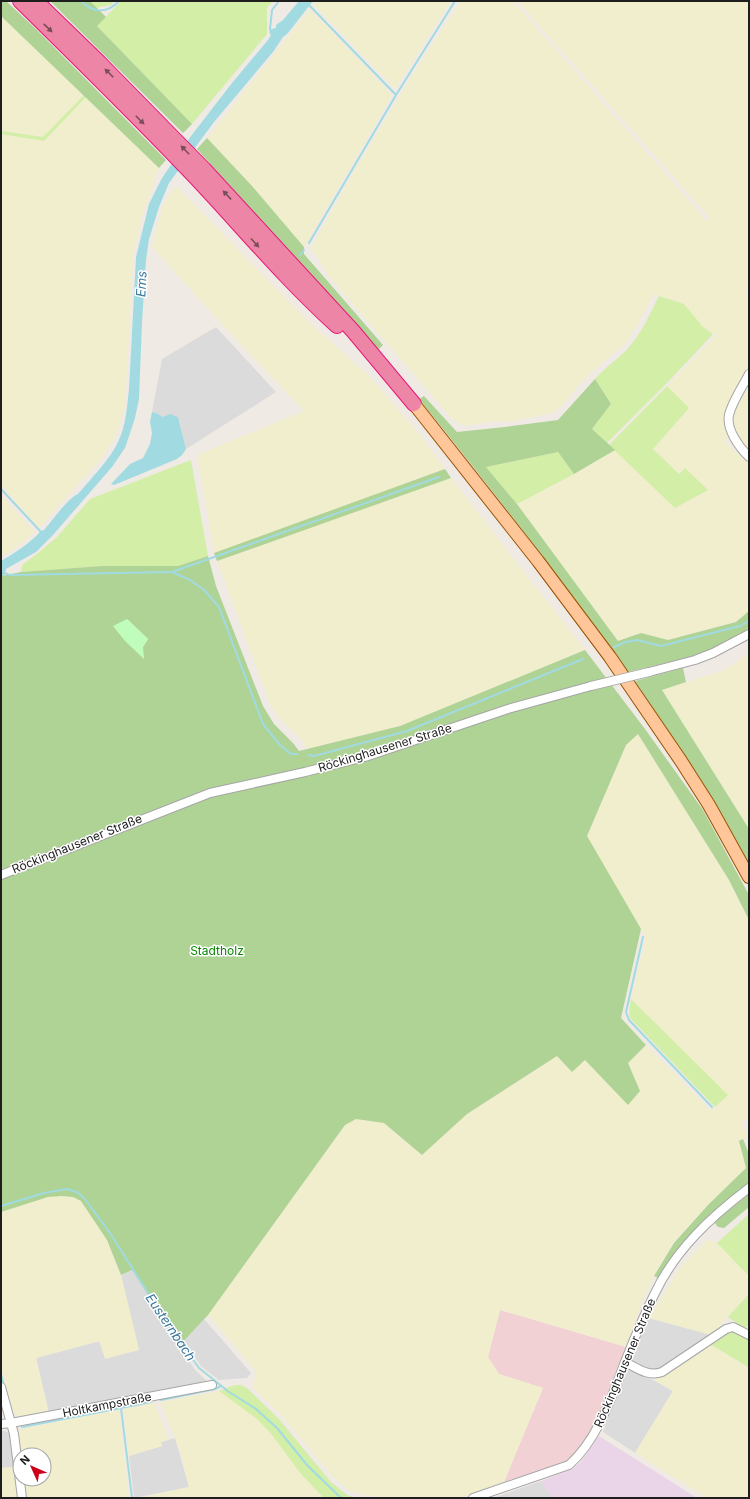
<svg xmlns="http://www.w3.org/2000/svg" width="750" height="1499" font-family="Inter,sans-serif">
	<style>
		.residential { fill: #dcdbdb }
		.commercial { fill: #f2d1d4 }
		.industrial { fill: #ead5e8 }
		.farmland { fill: #f0eecd }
		.grass { fill: #d3eea6 }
		.forest { fill: #afd395; fill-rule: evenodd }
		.park { fill: #c0fdbd }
		.water { fill: #a1dbe1 }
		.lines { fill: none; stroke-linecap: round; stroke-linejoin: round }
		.stream { stroke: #a1dbe1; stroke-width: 2 }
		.street-casing { stroke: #a5a5a5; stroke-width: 10 }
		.primary-casing { stroke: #995200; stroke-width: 14 }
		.highway-casing { stroke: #e81779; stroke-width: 16 }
		.street { stroke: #fff; stroke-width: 8 }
		.primary { stroke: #ffc69a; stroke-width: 12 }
		.highway { stroke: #ed85a6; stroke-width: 14 }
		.street-bridge-casing { stroke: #a5a5a5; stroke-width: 10; stroke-linecap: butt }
		.street-bridge { stroke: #fff; stroke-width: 8 }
		.oneway { fill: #7b4c5b }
		.labels { text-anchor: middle; stroke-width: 3; stroke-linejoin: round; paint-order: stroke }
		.street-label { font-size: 12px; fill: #1e1e1e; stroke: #fff }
		.park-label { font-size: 12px; fill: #098603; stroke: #fff }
		.water-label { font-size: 13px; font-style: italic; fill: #3c799c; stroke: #fff }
	</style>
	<rect width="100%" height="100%" fill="#f0eae4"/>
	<path class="residential" d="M216,327L276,392L186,449L178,417H163L156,413L152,412L162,359Z
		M132,1270L195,1370L207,1381L49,1413L36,1358L100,1341L139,1350L121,1275Z
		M649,1318L711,1335L660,1370L652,1371L630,1362Z
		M204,1319L251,1373L247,1378L219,1380L201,1366L184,1341Z
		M628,1366L673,1391L635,1453L603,1432Z
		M1,1431H5L10,1434L14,1467L1,1468Z
		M175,1438L189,1487L134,1498L129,1456L162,1446L161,1442Z
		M541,1481L553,1498H493Z"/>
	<path class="commercial" d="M500,1310L626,1347L593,1428L575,1453L565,1462L504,1482L543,1388L499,1374L488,1357Z"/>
	<path class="industrial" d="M599,1436L697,1498H553L541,1481L573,1469L580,1463Z"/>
	<path class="farmland" d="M317,1H451L395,89L314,5Z
		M461,1H513L707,221L709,217L517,1H749V280L745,295L749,297V365L728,406L730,434L724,441L749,464V611L737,622L668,640L641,633L618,641L517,504L574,474L615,450L675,508L708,490L685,469L679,474L653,449L689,409L667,386L716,335L703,327L684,304L654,294L635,329L626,343L593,371L578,386L563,405L552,413L509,422L497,421L464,426L454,421L331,279L311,248L356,168L418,66Z
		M310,9L392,95L304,247L252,186L207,138Z
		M1,16L84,95L43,137L1,131Z
		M86,97L159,168L141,220L133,256L126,390L124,410L115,438L101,459L39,528L1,485V134L44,141Z
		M176,186L312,325L367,374L416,430L445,469L214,553L197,455L304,411L230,333L152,247L162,209L167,198Z
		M749,381V453L735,432L733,416Z
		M451,478L585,650L400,726L307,749L299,737L280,719L270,704L217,561Z
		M1,495L35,532L13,550L1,556Z
		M749,653V829L662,690L725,670Z
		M639,734L729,880L749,920V1124L746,1119L741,1122L748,1137L739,1141L746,1168L708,1205L673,1243L654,1276L642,1301L626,1347L500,1310L488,1357L499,1374L543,1388L504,1482L460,1498H393L363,1495L350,1491L335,1479L281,1415L254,1389L253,1384L256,1376L255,1370L208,1315L345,1125L356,1119L384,1123L422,1155L467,1114L557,1056L584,1060L640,1091L628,1063L646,1045L711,1111L728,1095L631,999L646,938L587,836L626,745Z
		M61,1196L74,1197L81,1201L107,1240L121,1275L139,1350L105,1359L99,1341L36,1358L49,1413L21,1418L14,1413L1,1368V1212L48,1197Z
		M708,1239L717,1243L749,1276V1294L711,1335L649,1318L681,1266Z
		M710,1344L749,1368V1498H707L635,1453L673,1391L654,1380Z
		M219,1391L257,1419L272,1435L301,1474L324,1498H139L189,1487L180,1451L160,1402Z
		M154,1403L169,1440L161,1442L162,1446L129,1456L123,1409Z
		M119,1410L129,1498H26L24,1479H44V1455H21L19,1435L21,1429Z
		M14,1467L17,1498H1V1468Z"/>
	<path class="grass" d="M90,1H114L111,5L96,8Z
		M121,1H273L267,8V34L192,124L97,26Z
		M84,95L86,97L44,141L1,134V131L43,137Z
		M659,296L684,304L703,327L713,334L666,384L607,443L592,429L611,404L595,379C605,367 619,359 629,347C642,333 650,313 659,296Z
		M667,386L689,408L653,449L679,474L685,468L708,490L675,508L609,445Z
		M558,452L574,474L517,504L486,467Z
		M191,460L208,556L178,566H102L21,572L22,565L37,554L57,537L90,499Z
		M631,999L728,1095L715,1107L630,1018L629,1012Z
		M749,1214V1276L717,1243Z
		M749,1294V1323L745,1329L728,1317Z
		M733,1330L749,1338L748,1367L710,1344Z
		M235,1385H241L247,1388L278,1418L331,1482L347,1495L356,1498H324L301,1474L272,1435L257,1419L219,1391Z"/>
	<path class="forest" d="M1,1H6L36,29L166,160L159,168L1,16Z
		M50,1H90L106,17L97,26L192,124L183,133Z
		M207,138L252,186L304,247V254L383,345L378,350L197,149Z
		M595,379L611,404L592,429L615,450L574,474L558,452L486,467L517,504L618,641L641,633L668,640L736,622L749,611V628L726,643L711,650L694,656L628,672C561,579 491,488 419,399L424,396L457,432L505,427L558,420Z
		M445,469L451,478L217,561L214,553Z
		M208,556L216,586L263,706L274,724L293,743L299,751L400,726L585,650L645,729L703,810L749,895V920L729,880L638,734L626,745L587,836L641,929L621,1018L646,1045L628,1063L640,1091L628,1105L585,1060L572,1072L557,1056L467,1114L422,1155L384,1123L356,1119L345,1125L208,1315L180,1345L132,1270L121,1275L107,1240L81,1201L73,1197L61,1196L48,1197L1,1212V576L21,572L102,566H178ZM127,619L148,639L143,647V658Z
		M683,668L686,682L662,690L749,829V864L715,802L635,681Z
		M743,1139L749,1154V1183L702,1222L679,1248L658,1278L654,1276L674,1243L708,1205L746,1168L739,1141Z
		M749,1194V1207L724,1228L718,1227L714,1222Z"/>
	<path class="park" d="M127,619L148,639L143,647L144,659L125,641L113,626Z"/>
	<path class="water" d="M299,1H313L288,33L283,37L273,52L214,122L169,183L159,207L149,239L146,260L142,322L139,399L135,418L125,448L112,467L53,535L36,552L6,569L4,576H1V561C13,554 24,547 34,538C38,535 39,531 44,530C52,521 68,498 78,494C92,477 109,461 118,442C126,426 127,406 129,389L136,257L149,204L162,178L191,136L232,83L268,40L271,35L269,32L272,29L276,28V25L283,20Z
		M152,412L156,413L163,417L170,414L178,417L186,449L182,455L177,459L119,483L114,485L111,484L130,464L143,458L150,444L152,433L150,422Z"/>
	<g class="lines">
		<path class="stream" d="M81,1C93,13 107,14 119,1
			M309,5L396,95
			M272,33L270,29L272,10L279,1
			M309,243L396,95L455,1
			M300,255L304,250
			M1,489L41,532
			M1,571L9,575L172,572L439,477
			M172,572L190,580L204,590L219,607L263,724L280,745L291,754H297
			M614,647L626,642L637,640L661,646L740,626L749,621
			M308,755L314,756L407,731L583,659
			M643,937L626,1012L629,1020L712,1107
			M1,1206L44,1193L67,1189L77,1192L84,1198L110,1233L168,1325L199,1368L229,1392L256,1409L277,1428L307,1465L341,1498
			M1,1374L4,1386
			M161,1400L215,1389L221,1386
			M22,1427L121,1408
			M132,1498L121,1408L151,1402"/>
		<defs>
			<path id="street" d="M749,374C743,386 732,402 729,415C726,429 739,447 749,457
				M649,672L695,660L713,653L749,634
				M1,875L210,793L305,772L368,756L508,709L591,686
				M625,1362C637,1368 648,1377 662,1372L726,1329L733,1327L749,1335
				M1,1387L14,1434L22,1498
				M1,1424L11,1423L212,1385
				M473,1498L569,1465C598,1439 611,1398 625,1362C634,1339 644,1315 655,1293C676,1249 711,1217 749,1188"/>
			<path id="primary" d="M414,404L538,561L610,657L681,761L709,805L749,877"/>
			<path id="highway" d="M20,1C79,59 138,117 195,177C242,227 286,280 337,326
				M36,1L99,62L204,169L353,331L414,404"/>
		</defs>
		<use href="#street" class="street-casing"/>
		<use href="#primary" class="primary-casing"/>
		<use href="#highway" class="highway-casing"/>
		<use href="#street" class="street"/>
		<use href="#primary" class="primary"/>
		<use href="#highway" class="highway"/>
		<defs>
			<path id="street-bridge" d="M591,686L649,672"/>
		</defs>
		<use href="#street-bridge" class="street-bridge-casing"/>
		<use href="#street-bridge" class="street-bridge"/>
	</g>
	<defs><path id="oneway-solid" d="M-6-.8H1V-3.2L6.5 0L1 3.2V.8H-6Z"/></defs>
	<g class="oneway">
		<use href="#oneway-solid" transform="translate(48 28) rotate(44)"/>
		<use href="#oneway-solid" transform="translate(109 73) rotate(-135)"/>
		<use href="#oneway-solid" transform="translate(140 120) rotate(45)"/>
		<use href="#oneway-solid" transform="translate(185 150) rotate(-134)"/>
		<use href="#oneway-solid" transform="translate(227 195) rotate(-133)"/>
		<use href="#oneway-solid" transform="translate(255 243) rotate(48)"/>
	</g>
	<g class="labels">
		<g class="street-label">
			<text transform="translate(385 748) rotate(-17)" y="4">Röckinghausener Straße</text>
			<text transform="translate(77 844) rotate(-22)" y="4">Röckinghausener Straße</text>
			<text transform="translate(625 1363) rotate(-67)" y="4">Röckinghausener Straße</text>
			<text transform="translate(107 1405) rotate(-11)" y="4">Holtkampstraße</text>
		</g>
		<g class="park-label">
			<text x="217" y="955">Stadtholz</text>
		</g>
		<g class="water-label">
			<text transform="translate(141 284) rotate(-87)" y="5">Ems</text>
			<text transform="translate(171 1327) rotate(56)" y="5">Eusternbach</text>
		</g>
	</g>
	<rect width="750" height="1499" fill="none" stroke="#1e1e1e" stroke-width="4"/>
	<g transform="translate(32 1467) rotate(315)"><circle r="19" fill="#ffffff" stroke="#a5a5a5"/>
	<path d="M0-3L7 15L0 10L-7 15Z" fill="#cd001a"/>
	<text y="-6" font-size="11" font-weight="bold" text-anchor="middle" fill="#1e1e1e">N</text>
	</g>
</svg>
